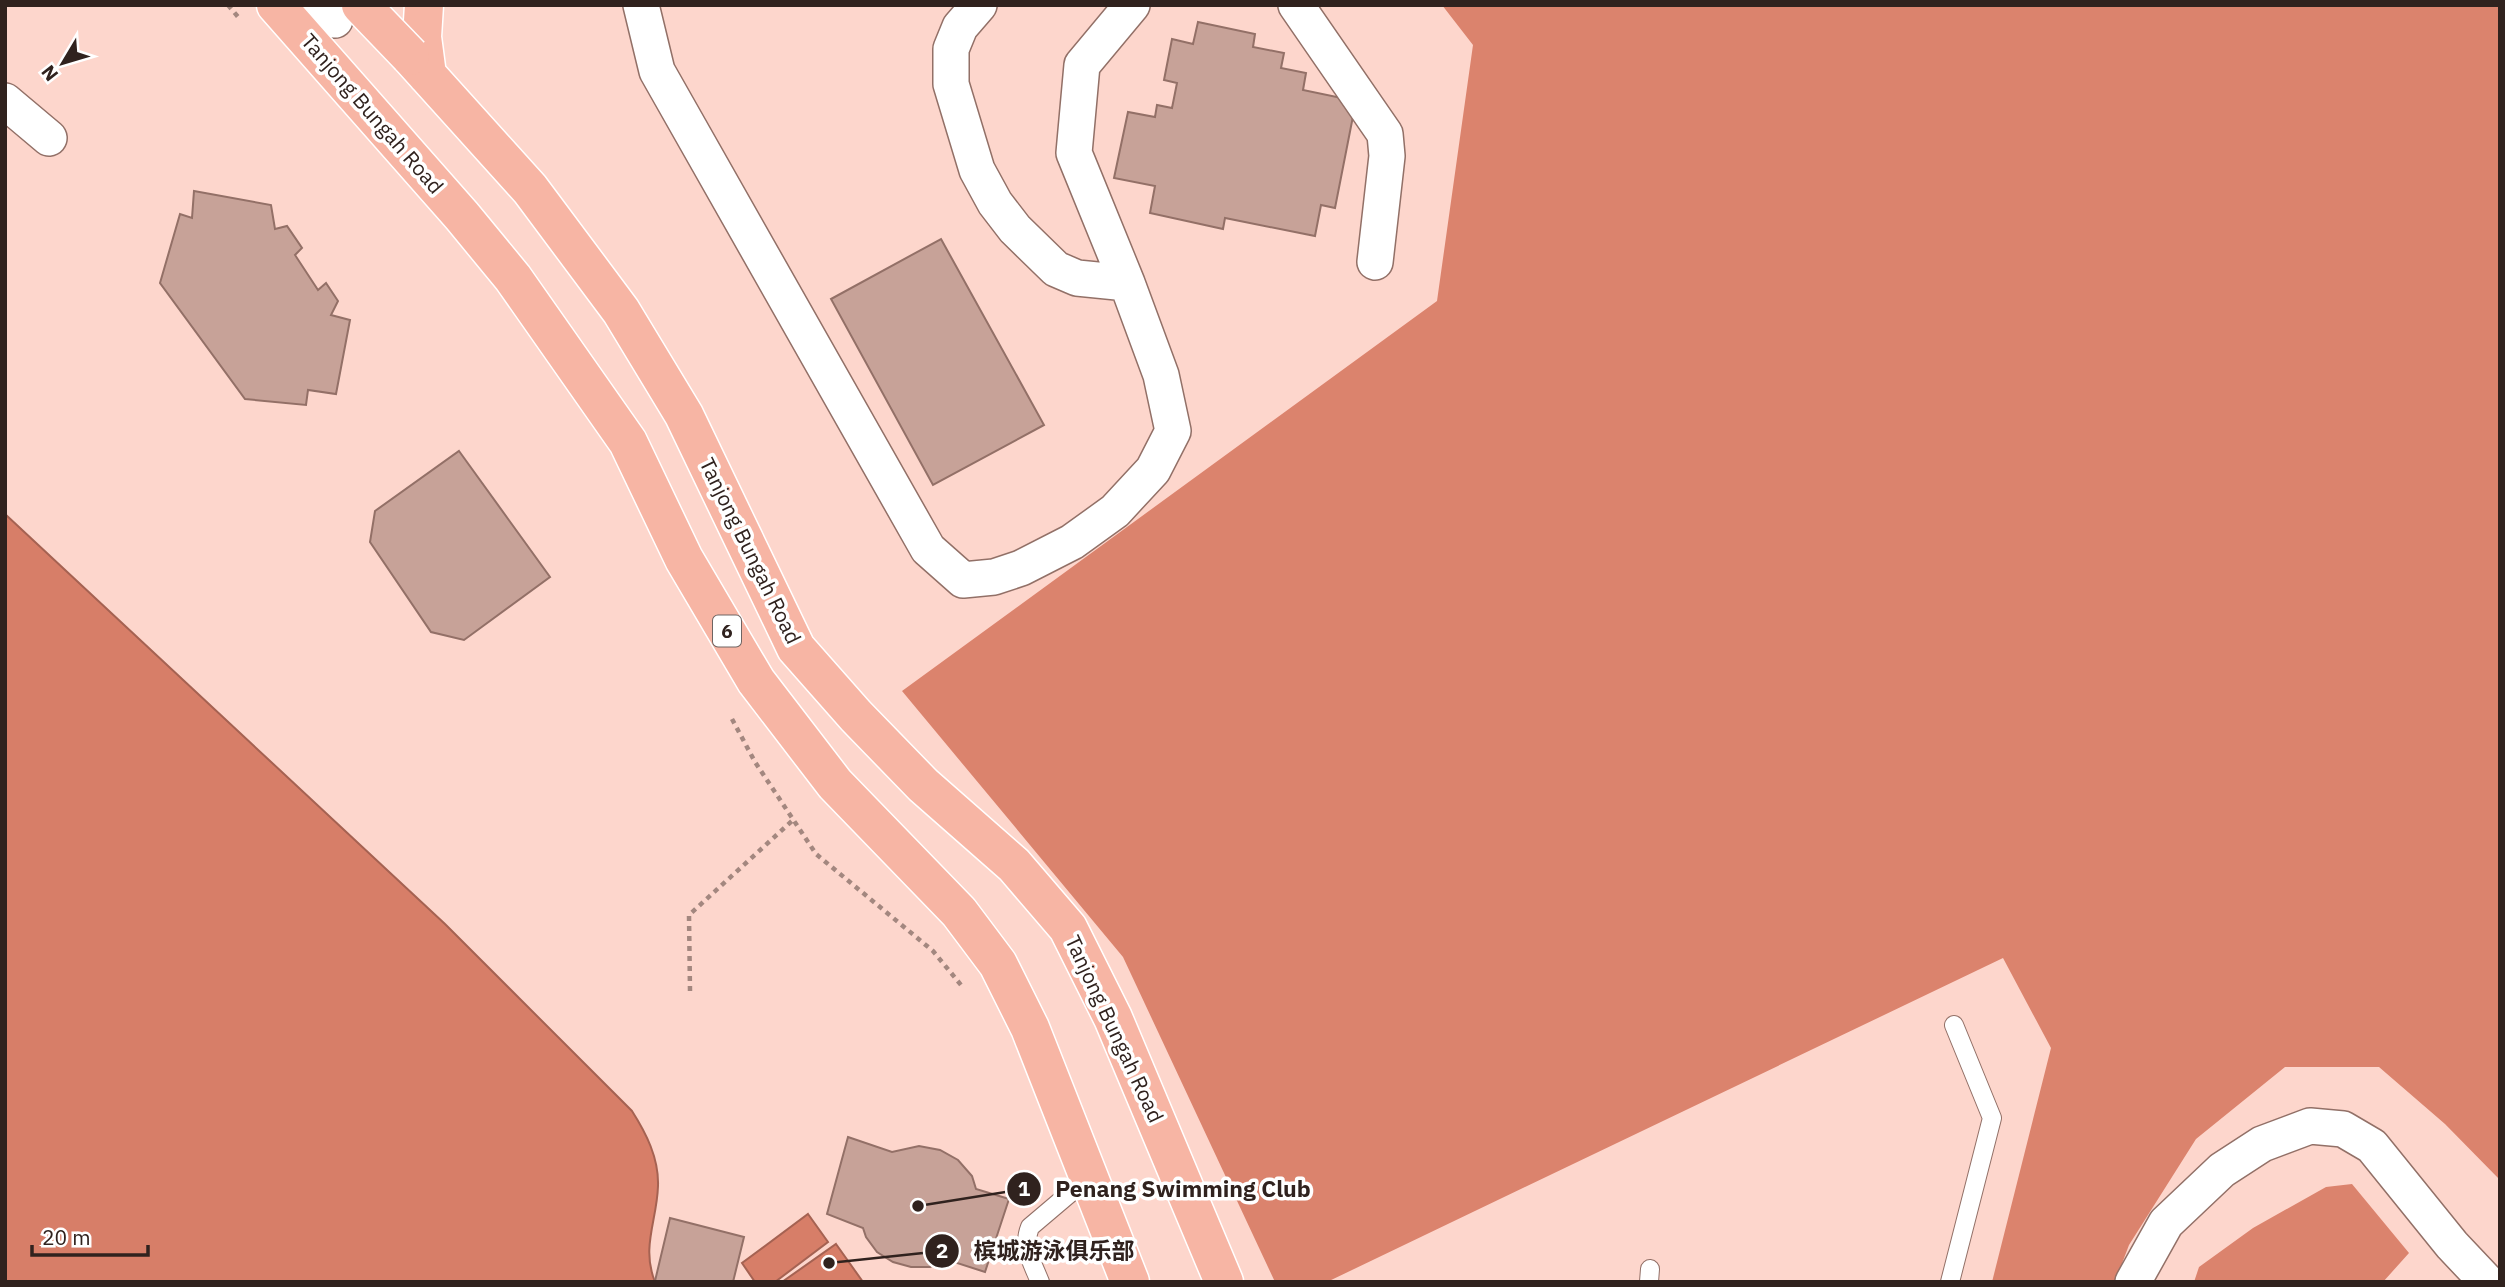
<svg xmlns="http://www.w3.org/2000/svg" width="2505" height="1287" font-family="'IBM Plex Sans','Noto Sans SC',sans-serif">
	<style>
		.forest { fill: #db836d }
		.water { fill: #d77e68; stroke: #a56252; stroke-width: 2 }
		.building { fill: #c7a298; stroke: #937067; stroke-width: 2 }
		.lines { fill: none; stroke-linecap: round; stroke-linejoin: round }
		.service-casing { stroke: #927067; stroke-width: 20 }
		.minor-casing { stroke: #927067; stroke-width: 38 }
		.primary-casing { stroke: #fff; stroke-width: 41 }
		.path { stroke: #a3877f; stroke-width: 4.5; stroke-dasharray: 5 5; stroke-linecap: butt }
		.service { stroke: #fff; stroke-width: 18 }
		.minor { stroke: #fff; stroke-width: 35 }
		.primary { stroke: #f7b5a4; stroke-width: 38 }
		.primary-bridge-casing { stroke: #fff; stroke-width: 41; stroke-linecap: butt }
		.primary-bridge { stroke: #f7b5a4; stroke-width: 38 }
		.labels { text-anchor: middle; stroke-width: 7; stroke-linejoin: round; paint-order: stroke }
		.shield { fill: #fff; stroke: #6e6462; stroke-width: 2 }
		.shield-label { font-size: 19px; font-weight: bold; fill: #30221e }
		.street-label { font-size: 21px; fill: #30221e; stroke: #fff }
		.leader { fill: none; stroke: #30221e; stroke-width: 2.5 }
		.callout-dot { fill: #30221e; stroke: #fff; stroke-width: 2.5 }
		.mark-label { font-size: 21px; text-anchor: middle; font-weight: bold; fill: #fff }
		.callout-label { font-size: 23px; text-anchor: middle; font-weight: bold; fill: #30221e; stroke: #fff; stroke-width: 7; stroke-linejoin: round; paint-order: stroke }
	</style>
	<rect width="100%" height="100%" fill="#fdd6cc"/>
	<path class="forest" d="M1442,5H2500V1180L2445,1124L2379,1067H2285L2196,1139L2129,1245L2115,1282H1992L2051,1048L2003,958L1327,1282H1275L1123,957L902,691L1437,301L1473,45Z
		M2352,1184L2409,1253L2383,1282H2194L2199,1267L2253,1228L2326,1187Z"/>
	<path class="water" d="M5,514L445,924L632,1111C646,1133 659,1158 658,1186C657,1221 641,1247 655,1282H5Z
		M808,1214L828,1242L775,1282H755L742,1263Z
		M836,1244L863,1282H782Z"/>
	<path class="building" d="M1198,22L1255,34L1253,47L1284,53L1281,68L1306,73L1303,90L1356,101L1335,208L1321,205L1315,236L1225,218L1223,229L1150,213L1155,186L1114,178L1128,112L1155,117L1157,105L1172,108L1177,83L1164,80L1172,39L1193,44Z
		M194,191L271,205L275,229L287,226L302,248L295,255L318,290L326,283L338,301L331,315L350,320L336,394L308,390L306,405L245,399L160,283L180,214L192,218Z
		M941,239L1044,425L933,485L831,299Z
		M459,451L550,577L464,640L431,632L370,542L375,511Z
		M848,1137L892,1152L919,1146L940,1150L958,1160L972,1176L976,1189L1009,1199L985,1272L948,1260L930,1267H911L893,1262L877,1252L866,1237L863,1228L827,1214Z
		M670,1218L744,1237L733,1282L655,1281Z"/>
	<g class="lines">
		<defs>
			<path id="service" d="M1040,1282C1032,1262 1022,1247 1030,1227L1089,1177
				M1649,1282L1650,1269
				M1950,1282L1992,1118L1954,1025"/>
			<path id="minor" d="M305,5C314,16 322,19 335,20
				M641,5L657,71L928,549L963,580L994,577L1021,568L1072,542L1115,511L1153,470L1173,431L1161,375L1127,283L1074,153L1082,65L1132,5
				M979,5L960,27L951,49V84L977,170L995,203L1015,229L1056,269L1077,278L1127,283
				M1296,5L1385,134L1387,156L1375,262
				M5,101L49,138
				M2133,1282L2166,1223L2222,1170L2262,1144L2310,1126L2343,1129L2372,1146L2452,1245L2487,1282"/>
			<path id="primary" d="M276,5L462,216L513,278L628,442L684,559L756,681L835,784L959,912L998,964L1030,1028L1130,1282
				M424,5L422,37L427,75
				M410,56L530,189L621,311L684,415L796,648L856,716L923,785L1014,865L1068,928L1113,1018L1224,1282"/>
		</defs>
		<use href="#service" class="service-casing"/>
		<use href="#minor" class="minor-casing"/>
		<use href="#primary" class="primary-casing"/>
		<path class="path" d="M228,5L239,18
			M732,719L755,762L816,854L933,951L961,985
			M690,991L689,915L793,820"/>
		<use href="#service" class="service"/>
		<use href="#minor" class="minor"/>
		<use href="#primary" class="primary"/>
		<defs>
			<path id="primary-bridge" d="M361,5L410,56"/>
		</defs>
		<use href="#primary-bridge" class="primary-bridge-casing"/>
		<use href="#primary-bridge" class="primary-bridge"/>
	</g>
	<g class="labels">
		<rect class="shield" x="713" y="615.5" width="28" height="31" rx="5"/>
		<g class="shield-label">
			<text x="727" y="638">6</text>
		</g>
		<g class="street-label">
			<text transform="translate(372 114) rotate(49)" y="7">Tanjong Bungah Road</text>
			<text transform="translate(750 551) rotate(64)" y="7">Tanjong Bungah Road</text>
			<text transform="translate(1114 1029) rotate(65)" y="7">Tanjong Bungah Road</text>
		</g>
	</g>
	<path class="leader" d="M918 1206L1024 1189M829 1263L942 1251"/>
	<g class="callout-dot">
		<circle cx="918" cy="1206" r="7"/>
		<circle cx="829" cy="1263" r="7"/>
		<circle cx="1024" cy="1189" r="18"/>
		<circle cx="942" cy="1251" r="18"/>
	</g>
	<g class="mark-label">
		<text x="1024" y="1196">1</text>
		<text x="942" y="1258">2</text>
	</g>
	<g class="callout-label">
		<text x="1183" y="1197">Penang Swimming Club</text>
		<text x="1054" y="1259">槟城游泳俱乐部</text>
	</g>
	<rect width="2505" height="1287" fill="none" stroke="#30221e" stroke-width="14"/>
	<g transform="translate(63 63) rotate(232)" stroke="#ffffff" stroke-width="5" paint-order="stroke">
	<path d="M0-5L12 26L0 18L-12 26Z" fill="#30221e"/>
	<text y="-10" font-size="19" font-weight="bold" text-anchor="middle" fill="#30221e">N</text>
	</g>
	<path d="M32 1245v10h116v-10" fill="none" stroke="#30221e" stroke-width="3.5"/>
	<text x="42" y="1245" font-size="21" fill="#30221e" stroke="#ffffff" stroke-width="5" paint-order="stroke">20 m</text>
</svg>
